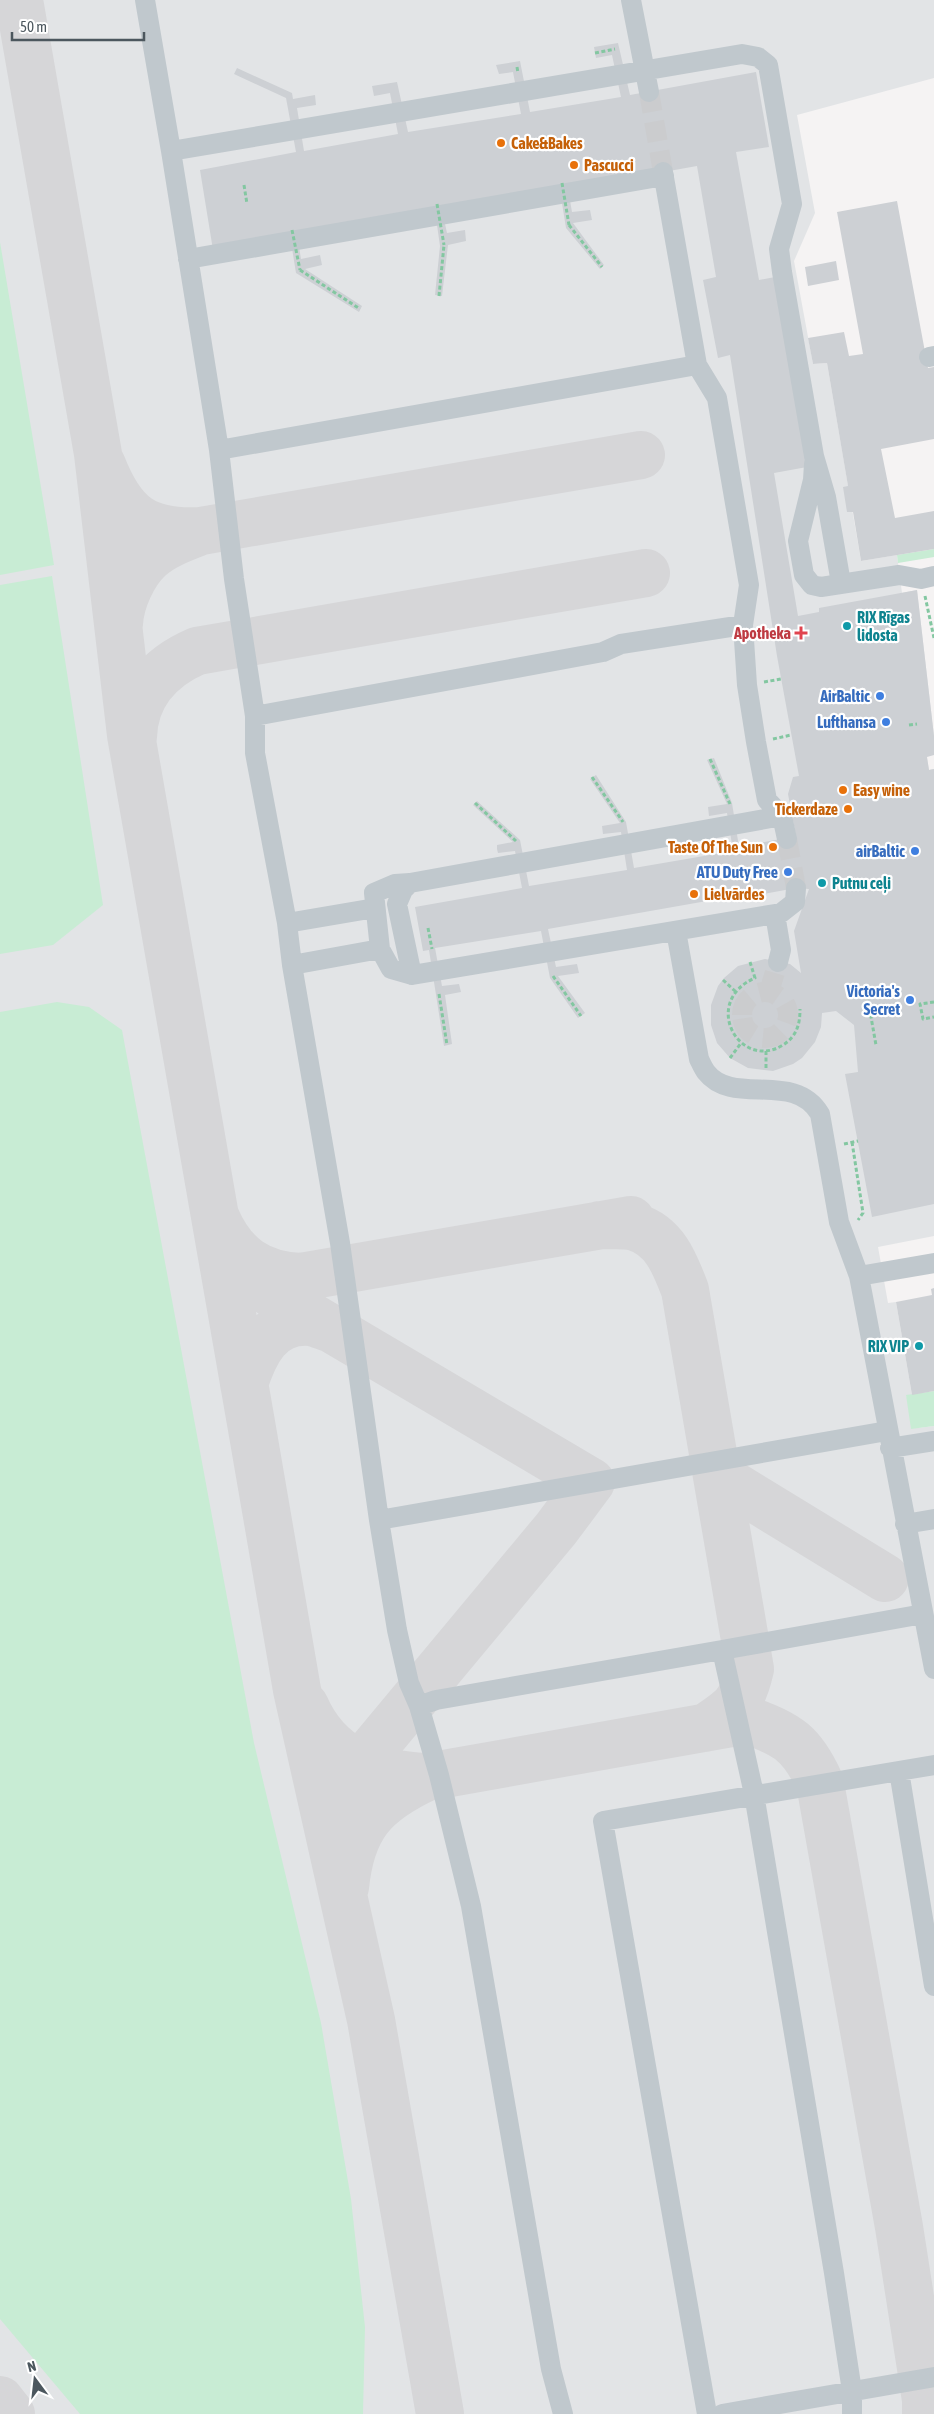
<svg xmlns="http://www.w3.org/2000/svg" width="934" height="2414" font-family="'Asap Condensed',sans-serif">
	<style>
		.airport { fill: #e2e4e6 }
		.green { fill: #c8ecd4 }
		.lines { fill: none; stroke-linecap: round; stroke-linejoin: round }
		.taxiway { stroke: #d6d6d8; stroke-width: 48 }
		.building { fill: #cdd0d4 }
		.minor-tunnel { stroke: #cbccce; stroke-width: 20; stroke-dasharray: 20 10; stroke-linecap: butt }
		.path { stroke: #83c7a1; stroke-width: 3; stroke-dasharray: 4 2.5; stroke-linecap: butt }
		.minor { stroke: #c0c8cd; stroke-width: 20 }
		.path-bridge { stroke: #83c7a1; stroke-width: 3; stroke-dasharray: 4 2.5; stroke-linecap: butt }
		.food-dot { fill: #e8710a; stroke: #fff; stroke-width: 2 }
		.culture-dot { fill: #0f9aa8; stroke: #fff; stroke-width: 2 }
		.health-dot { fill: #e0444e; stroke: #fff; stroke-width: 2 }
		.shop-dot { fill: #3f7fe0; stroke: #fff; stroke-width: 2 }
		.labels { text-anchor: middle; stroke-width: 4.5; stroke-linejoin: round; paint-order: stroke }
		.food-label { font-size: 16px; font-weight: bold; fill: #c56008; stroke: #fff; text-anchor: start }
		.culture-label { font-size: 16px; font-weight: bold; fill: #0d838f; stroke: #fff; text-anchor: start }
		.health-label { font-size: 16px; font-weight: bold; fill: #be3a42; stroke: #fff; text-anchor: end }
		.shop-label { font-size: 16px; font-weight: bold; fill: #366cbe; stroke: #fff; text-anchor: end }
	</style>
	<rect width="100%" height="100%" fill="#f5f3f3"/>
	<path class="airport" d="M0,0H934V78L797,115L815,213L794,261L813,364L827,363L861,561L897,555L902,593L917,590L934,736V739L924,741L929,770L933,769L934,772V1236L878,1247L888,1303L896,1302L912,1395H906L918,1428L934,1426V2414H0Z"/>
	<path class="green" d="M0,242L54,565L0,575Z
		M934,549V557L898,563L897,555Z
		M52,576L103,905L53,945L0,954V585Z
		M57,1002L89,1007L122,1030L254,1743L321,2023L351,2199L365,2327L363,2414H80L0,2319V1012Z
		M934,1391V1426L911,1429L906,1395Z"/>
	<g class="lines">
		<path class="taxiway" d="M19,0L98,454L131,735L250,1417L297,1690L371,2020L440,2414
			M102,465C122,516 145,534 201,531
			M119,624C120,601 133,573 149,558C163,545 183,538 201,531L641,455
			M133,737C134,695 160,667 197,651L646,573
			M216,1218C233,1257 259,1275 301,1277L631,1220
			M600,1225C611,1226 625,1224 635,1227C665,1236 675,1264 685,1290L750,1669C742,1704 734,1709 705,1728
			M332,1329L591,1482L556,1529L352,1774L344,1790
			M244,1384C254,1353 269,1319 310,1322C317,1323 325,1327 332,1329L271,1293
			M712,1461L728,1482L885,1578
			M305,1706C328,1759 373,1775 427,1777L748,1720C788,1735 802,1743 820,1783L899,2227L926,2400V2414
			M345,1887C351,1827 373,1802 427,1777
			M0,2400L11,2414"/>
	</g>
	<path class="building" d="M618,43L630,95L756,72L769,147L736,152L759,280L775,277L807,467L774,473L798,616L819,612V608L917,590L934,736V755L927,757L929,770L934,769V1204L872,1217L845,1074L858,1072L854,1025L836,1011L822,1013L821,1027L815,1042L802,1058L793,1064L773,1071L748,1068L730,1058L717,1043L711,1025V1005L718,986L724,978L738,966L765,959L790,964L801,973L794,931L809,889L796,888L742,898L741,895L548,929L556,967L577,964L579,973L558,976L585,1013L578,1018L550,978L541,931L435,948L442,986L459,984L461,992L445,995L452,1044L444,1046L429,950L423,951L415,907L522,888L515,851L498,853L497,849V845L513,842L473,805L477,801L520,840L529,886L627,870L621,832L603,834L602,826L620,823L590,779L596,775L626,822L634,868L733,851L727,813L709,816L708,807L727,804L707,760L710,759L714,758L732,803L739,847L796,836L788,794L793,777L799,776L777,656L730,355L718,358L703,280L716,277L697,166L568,189L572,212L590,210L592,220L573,223L604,265L600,269L566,228L560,191L442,210L447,233L465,230L466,241L448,245L442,296L435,295L440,246L435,211L297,235L301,259L320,255L322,265L305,269L362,306L359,312L296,273L290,236L213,250L200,170L296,152L286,98L234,74L237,68L292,93L293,99L315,95L316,105L297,108L304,151L398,134L390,93L374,96L372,86L397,82L408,132L521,114L513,72L499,74L496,65L520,61L530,112L621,97L612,55L596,58L594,47Z
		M897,201L928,368L934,367V439L881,449L895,518L934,511V549L861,561L853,512H847L843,487L848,486L827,363L813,364L808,338L844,332L849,356L863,354L837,212Z
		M836,261L839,280L808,286L805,267Z
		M934,1288V1391L912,1395L896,1302L932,1295L931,1289Z"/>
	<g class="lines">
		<path class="minor-tunnel" d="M649,92L663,172
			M787,839L796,888
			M742 1015a23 23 0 1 1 46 0a23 23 0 1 1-46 0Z
			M769,992L778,962"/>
		<path class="path" d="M595,53L615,49
			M517,67L518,73
			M244,185L247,204
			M569,225L602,267
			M300,270L360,309
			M439,296L444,245
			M925,596L934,638
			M764,682L781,679
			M909,725L917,724
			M773,739L791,735
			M710,759L730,804
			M592,777L623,822
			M475,803L516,841
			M428,928L432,949
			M750,962L755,978C700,1002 740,1072 783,1045C797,1036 800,1024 800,1009
			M553,976L581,1016
			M723,980L735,991
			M866,989L876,1045
			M439,994L447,1045
			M934,1002L920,1004L923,1019L934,1017
			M766,1051V1070
			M730,1058L741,1043
			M852,1142L863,1213L858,1220
			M844,1144L858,1141"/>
		<path class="minor" d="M145,0L171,151
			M631,0L649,92
			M663,172L697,365L717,398L749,585L743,625L747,685L756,742L767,800L782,816L787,839
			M188,259L664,176
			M929,357L934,356
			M219,450L697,365
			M814,464L813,480L798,541L804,575L812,585L821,587L899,575L921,579L934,576
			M255,716L603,652L621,644L743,625
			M782,816L410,883L395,884L374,893L380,949L391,969L412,975L781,913L795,902L796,888
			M410,883L403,890L397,904L412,975
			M775,914L781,950L778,962
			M287,923L375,908
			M676,931L699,1059C701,1063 703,1068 706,1072C733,1107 794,1070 820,1114L839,1222L859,1276L934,1669
			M292,965L380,949
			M859,1276L934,1263
			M890,1448L934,1441
			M379,1520L887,1431
			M905,1524L934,1519
			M419,1706L409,1683L397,1630L379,1520L340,1243L292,965L287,923L255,753V716L234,579L219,450L171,151L742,54L758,57L768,65L792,204L779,249L782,272L814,456L826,497L841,583
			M899,1771L934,1986
			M563,2414L551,2369L471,1906L439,1775L419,1706L436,1700L722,1650
			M707,2414L603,1821L934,1765
			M722,2414L934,2377
			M852,2414V2391L834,2273L754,1794L722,1650L923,1614"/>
		<path class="path-bridge" d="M562,183L569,225
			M437,204L444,245
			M292,230L300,270"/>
	</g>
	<g class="food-dot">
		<circle cx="501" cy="143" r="5"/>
		<circle cx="574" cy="165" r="5"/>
		<circle cx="843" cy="790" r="5"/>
		<circle cx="848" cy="809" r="5"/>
		<circle cx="773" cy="847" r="5"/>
		<circle cx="694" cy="894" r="5"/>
	</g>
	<g class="culture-dot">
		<circle cx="847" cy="626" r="5"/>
		<circle cx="822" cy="883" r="5"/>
		<circle cx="919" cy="1346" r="5"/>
	</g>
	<path class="health-dot" d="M798.5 625.5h5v5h5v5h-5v5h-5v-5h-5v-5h5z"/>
	<g class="shop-dot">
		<circle cx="880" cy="696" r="5"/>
		<circle cx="886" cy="722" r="5"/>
		<circle cx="915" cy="851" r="5"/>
		<circle cx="788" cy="872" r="5"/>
		<circle cx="910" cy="1000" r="5"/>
	</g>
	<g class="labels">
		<g class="food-label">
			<text x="511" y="149">Cake&amp;Bakes</text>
			<text x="584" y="171">Pascucci</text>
			<text x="853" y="796">Easy wine</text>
			<text x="838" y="815" text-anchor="end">Tickerdaze</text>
			<text x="763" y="853" text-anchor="end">Taste Of The Sun</text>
			<text x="704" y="900">Lielvārdes</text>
		</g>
		<g class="culture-label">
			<text x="857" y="623">RIX Rīgas<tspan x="857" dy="18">lidosta</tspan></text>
			<text x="832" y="889">Putnu ceļi</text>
			<text x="909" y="1352" text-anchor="end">RIX VIP</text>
		</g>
		<g class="health-label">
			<text x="791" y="639">Apotheka</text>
		</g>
		<g class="shop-label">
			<text x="870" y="702">AirBaltic</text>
			<text x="876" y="728">Lufthansa</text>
			<text x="905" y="857">airBaltic</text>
			<text x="778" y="878">ATU Duty Free</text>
			<text x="900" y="997">Victoria's<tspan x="900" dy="18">Secret</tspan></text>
		</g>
	</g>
	<g transform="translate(35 2379) rotate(345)" stroke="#ffffff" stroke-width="4" paint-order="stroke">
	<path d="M0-4L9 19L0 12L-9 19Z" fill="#4c575e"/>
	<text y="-8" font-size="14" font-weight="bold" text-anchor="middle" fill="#4c575e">N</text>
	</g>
	<path d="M12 32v8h132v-8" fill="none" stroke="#4c575e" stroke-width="2.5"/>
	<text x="20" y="32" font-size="15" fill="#4c575e" stroke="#ffffff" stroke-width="4" paint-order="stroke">50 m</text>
</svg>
